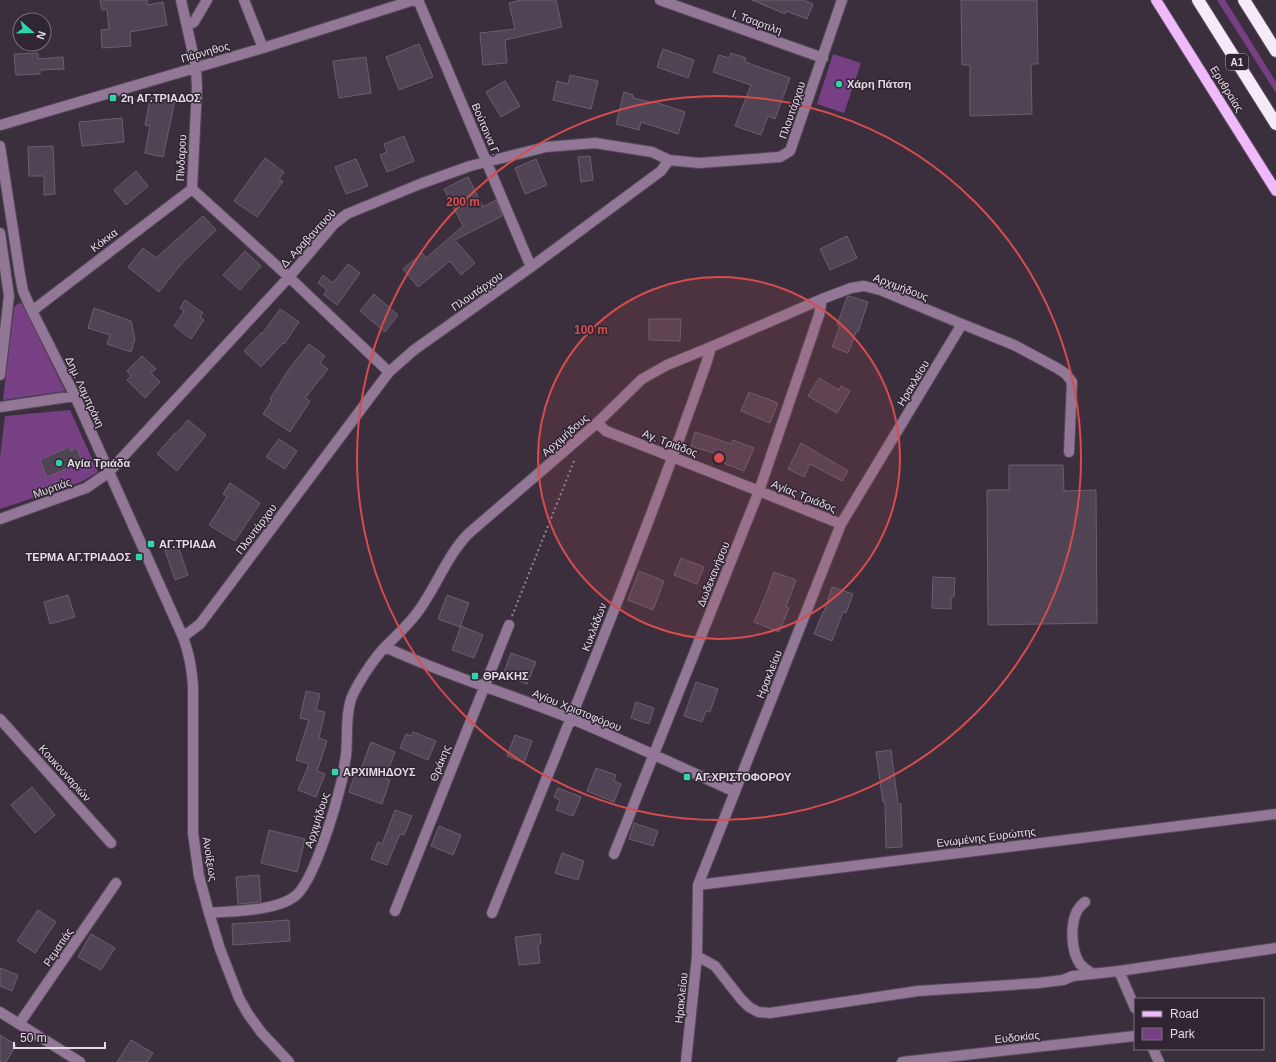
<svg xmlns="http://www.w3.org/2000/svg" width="1276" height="1062" font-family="Helvetica,sans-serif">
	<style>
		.green { fill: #784084 }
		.building { fill: #504353; stroke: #6b5e6e }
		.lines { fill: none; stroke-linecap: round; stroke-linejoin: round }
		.minor-casing { stroke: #564b59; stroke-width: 12 }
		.major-casing { stroke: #564b59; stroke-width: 12 }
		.highway-casing { stroke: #564b59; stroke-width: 14 }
		.path { stroke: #908692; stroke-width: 2; stroke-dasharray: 2 3; stroke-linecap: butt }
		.minor { stroke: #927797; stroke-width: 10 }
		.major { stroke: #f0b9fc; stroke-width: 10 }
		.highway { stroke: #f6e9f9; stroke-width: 12 }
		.ring { fill: none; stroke: #d84c4e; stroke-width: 2 }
		.poi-dot { fill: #2fd4aa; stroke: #312533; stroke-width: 1.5 }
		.labels { text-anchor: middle; stroke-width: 3; stroke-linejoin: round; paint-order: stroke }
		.shield { fill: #312533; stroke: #ada4af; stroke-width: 1 }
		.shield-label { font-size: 10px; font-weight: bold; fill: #e2dbe4 }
		.street-label { font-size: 11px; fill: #e2dbe4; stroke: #312533 }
		.poi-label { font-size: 11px; font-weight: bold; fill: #e2dbe4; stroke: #312533; text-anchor: start }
		.centre { fill: #d84c4e; stroke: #312533; stroke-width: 2 }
		.ring-label { font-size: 12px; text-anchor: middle; font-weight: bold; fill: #d84c4e; stroke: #312533; stroke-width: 3; stroke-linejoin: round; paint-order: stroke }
	</style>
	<rect width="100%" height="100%" fill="#3b2f3e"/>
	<path class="green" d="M1217,0H1225L1276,82V93Z
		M833,54L861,63L844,113L817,104Z
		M19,303L22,304L65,391L3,400L14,308L16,305Z
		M70,410L98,472L81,482L0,509V458L5,416Z"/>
	<path class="building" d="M100,0H147L148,5L163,2L167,25L130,32L131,46L102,48L101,30L109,29L107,9L102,10Z
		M521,0H556L562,27L505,40L507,63L483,65L480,33L515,29L509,3Z
		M752,0H803L813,4L807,19L786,11L785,14Z
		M961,0H1037L1038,64H1031L1032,114L970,116V65H962Z
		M419,44L433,77L399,90L386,57Z
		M663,49L694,60L688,78L657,67Z
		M38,53V59L63,57L64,69L40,70V74L16,75L14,54Z
		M731,53L746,58L745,62L790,78L775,119L768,116L761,135L735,126L751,85L713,72L719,55L729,58Z
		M366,57L371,93L339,98L333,61Z
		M570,75L598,81L591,109L553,100L557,81L568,84Z
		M505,81L520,106L501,117L486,92Z
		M624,92L633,95V98L654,103L655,102L685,112L678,134L641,122L639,130L616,124Z
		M151,95L175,100L163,157L145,153L150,126L145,125Z
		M122,118L124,142L82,146L79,122Z
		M404,136L414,161L387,172L380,155L387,152L384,144Z
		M53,146L55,194L44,195V176H29L28,147Z
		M590,156L593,180L581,182L578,157Z
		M265,158L284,172L279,179L283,181L257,217L234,201Z
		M356,159L368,186L346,194L335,167Z
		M536,159L547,185L525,194L515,168Z
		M136,171L148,186L126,205L114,190Z
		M468,177L483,207L496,200L502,216L455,240L475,263L461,275L450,261L418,287L403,269L422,253L426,258L463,226L444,189Z
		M203,216L216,230L182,263L159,292L128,267L143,248L156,258Z
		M847,236L857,258L830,270L820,249Z
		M245,251L261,266L240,290L223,275Z
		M348,264L360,273L337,305L324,295L327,290L318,283L323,275L333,283Z
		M374,294L398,315L385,332L360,311Z
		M849,296L868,302L858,332H856L848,353L832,347L840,326L837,325L847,297Z
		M185,300L203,313L200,317L204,320L191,339L174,326L184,311L180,308Z
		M94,308L131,321L135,339L131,352L107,344L110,335L88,328Z
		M280,309L299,322L284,344L283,343L261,367L244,351L261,333L262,334Z
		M649,319H681L680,341L649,340Z
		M309,344L325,356L320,363L328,369L305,398L310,401L290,432L263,414L272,400L270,399L289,369Z
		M142,356L156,369L151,373L160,382L145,398L127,380L131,376L127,371Z
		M819,378L839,390L841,386L850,391L837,413L808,396Z
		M749,392L778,403L770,423L741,411Z
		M188,420L206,435L177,471L157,454L175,433L176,434Z
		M695,432L731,444L733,440L754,448L744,471L723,463L726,457L691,446Z
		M279,439L297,451L285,469L266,457Z
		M801,443L848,471L842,481L810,464L804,477L788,469Z
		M69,447L71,451L77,448L81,459L76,461L77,464L47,477L40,460Z
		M1009,465H1063L1064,491L1096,490L1097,623L988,625L987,490H1009Z
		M230,483L260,503L235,541L209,525L227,497L223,494Z
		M178,546L188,575L175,580L165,550Z
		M681,558L704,567L697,584L674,575Z
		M639,571L664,581L653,610L628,600Z
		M774,572L796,580L786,607L789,608L779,632L754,622L767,592Z
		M933,577L955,578L954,597H951V609L932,608Z
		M832,587L853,594L846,613L843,612L832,641L814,634L823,612H824Z
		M68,595L75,617L50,624L44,602Z
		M447,595L469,603L460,627L438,619Z
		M461,626L483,635L474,658L452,650Z
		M511,653L536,662L527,684L503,675Z
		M696,682L718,689L710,712L706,711L702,722L684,716Z
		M306,691L320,694L316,710L325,712L319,738L327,741L317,771L325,774L316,797L298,790L309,764L296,760L309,720L300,718Z
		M636,702L654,708L649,724L631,718Z
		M413,732L436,741L428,760L400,748L406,734L411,736Z
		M515,735L532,741L524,763L507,756Z
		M371,742L395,752L385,778L390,780L382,804L349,792L357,768L361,769Z
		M891,750L898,804H901L902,847L886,848L885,802H883L876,752Z
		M596,768L616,775L614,781L621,784L614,802L587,791Z
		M32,787L55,815L35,833L11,805Z
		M558,788L581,797L573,816L556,810L560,800L554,797Z
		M395,810L412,816L404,835L400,834L387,865L371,859L378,842L382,844Z
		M634,823L658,831L653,846L629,839Z
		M439,826L461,835L453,855L431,846Z
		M269,830L305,839L297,872L261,863Z
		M562,853L584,861L578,880L555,873Z
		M259,875L261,902L238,904L236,877Z
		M38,910L56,922L35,953L17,941Z
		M289,920L290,941L233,945L232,924Z
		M91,934L115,948L101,970L78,957Z
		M540,934L541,944H538L540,963L519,965L515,937Z
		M0,968L18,975L12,991L0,986Z
		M0,1035L16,1045L6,1062H0Z
		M131,1040L153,1053L147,1062H117Z"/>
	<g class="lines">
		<defs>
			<path id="minor" d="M181,0L196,67L197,88L192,189
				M244,0L263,48
				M418,0L531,267
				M660,0L823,58
				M187,26L194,22L207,0
				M1,125L263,48L414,0
				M0,146L20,275L23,291L32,311L75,396L183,637C189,653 192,669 193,686V833L199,876L209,913L220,949L239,998L248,1014L261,1032L289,1062
				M192,189L289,277L389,372
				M0,233L9,296L0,375
				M32,311L192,189
				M0,407L75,396
				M597,423L606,431L759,491L841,524
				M0,519L86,488L108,473L289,277L334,224L347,214L420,184L470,166L546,147L595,143L652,152L669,160L699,163L780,157L790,151L842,0
				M183,637L200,624L389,372L414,350L531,267L661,171L669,160
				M385,647C445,675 510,694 572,719C627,742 681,767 735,792
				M0,719L111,843
				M614,854L759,491L819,315L822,299
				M698,885L1276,814
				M1085,902C1082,904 1079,908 1077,911C1070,925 1071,951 1080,964C1084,968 1088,971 1093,974
				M395,911L509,625
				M209,913C233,911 275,911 294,897C314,883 336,805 342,780C344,772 344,764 346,756C348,737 345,717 351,699C357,684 374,658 386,646C397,635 408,625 417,613C436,588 446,557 468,534L597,423L642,379L667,365L711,347L822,299L851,288L864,286L880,290L962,324L1014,345L1057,368L1066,374L1072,382L1069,452
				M492,913C566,730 642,547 707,361L711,347
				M697,956L715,966L741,999L749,1007L758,1012L770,1013L918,991L1039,983L1063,980L1073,976L1119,971L1276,948
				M1119,971L1135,1008
				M0,1012L80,1062
				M19,1024L116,883
				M1153,1049L1159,1062
				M686,1062L697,956L698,885L841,524L962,324
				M902,1062L1135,1036"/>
			<path id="major" d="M1156,0L1276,191"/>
			<path id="highway" d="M1198,0L1276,124
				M1244,0L1276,51"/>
		</defs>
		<use href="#minor" class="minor-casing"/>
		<use href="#major" class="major-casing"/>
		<use href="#highway" class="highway-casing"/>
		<path class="path" d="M512,616L574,461L573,459"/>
		<use href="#minor" class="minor"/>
		<use href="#major" class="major"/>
		<use href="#highway" class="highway"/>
	</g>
	<circle cx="719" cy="458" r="181" fill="#d84c4e" fill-opacity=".12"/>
	<g class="ring">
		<circle cx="719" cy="458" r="181"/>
		<circle cx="719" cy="458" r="362"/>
	</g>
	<g class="poi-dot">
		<circle cx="839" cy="84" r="4"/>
		<rect x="109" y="94" width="8" height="8" rx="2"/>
		<circle cx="59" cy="463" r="4"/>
		<rect x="147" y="540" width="8" height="8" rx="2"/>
		<rect x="135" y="553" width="8" height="8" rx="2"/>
		<rect x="471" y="672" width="8" height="8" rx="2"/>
		<rect x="331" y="768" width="8" height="8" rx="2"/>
		<rect x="683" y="773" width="8" height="8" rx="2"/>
	</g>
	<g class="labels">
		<rect class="shield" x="1226" y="54" width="22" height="16" rx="3"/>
		<g class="shield-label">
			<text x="1237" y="66">Α1</text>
		</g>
		<g class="street-label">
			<text transform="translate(757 22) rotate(20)" y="4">Ι. Τσαρτιλη</text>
			<text transform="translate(205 52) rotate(-16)" y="4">Πάρνηθος</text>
			<text transform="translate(1227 89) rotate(58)" y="4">Ερυθραίας</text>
			<text transform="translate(792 110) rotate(-71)" y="4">Πλουτάρχου</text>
			<text transform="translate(486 129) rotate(67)" y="4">Βούτσινα Γ.</text>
			<text transform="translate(181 158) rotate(-87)" y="4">Πίνδαρου</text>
			<text transform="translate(308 238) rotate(-47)" y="4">Δ. Αραβαντινού</text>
			<text transform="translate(104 240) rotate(-37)" y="4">Κόκκα</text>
			<text transform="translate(901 287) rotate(21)" y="4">Αρχιμήδους</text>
			<text transform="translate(477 291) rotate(-35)" y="4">Πλουτάρχου</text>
			<text transform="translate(913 383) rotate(-59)" y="4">Ηρακλείου</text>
			<text transform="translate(85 392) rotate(65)" y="4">Δημ. Λαμπράκη</text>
			<text transform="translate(565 435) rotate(-41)" y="4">Αρχιμήδους</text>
			<text transform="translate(670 443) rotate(21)" y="4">Αγ. Τριάδος</text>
			<text transform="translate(52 488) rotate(-20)" y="4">Μυρτιάς</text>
			<text transform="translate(804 496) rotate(22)" y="4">Αγίας Τριάδος</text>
			<text transform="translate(256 529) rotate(-53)" y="4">Πλουτάρχου</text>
			<text transform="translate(713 574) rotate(-68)" y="4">Δωδεκανήσου</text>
			<text transform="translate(594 627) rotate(-69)" y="4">Κυκλάδων</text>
			<text transform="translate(769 674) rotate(-68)" y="4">Ηρακλείου</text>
			<text transform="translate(577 710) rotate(22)" y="4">Αγίου Χριστοφόρου</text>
			<text transform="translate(440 763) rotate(-68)" y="4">Θράκης</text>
			<text transform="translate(65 773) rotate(48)" y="4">Κουκουναριών</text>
			<text transform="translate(317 820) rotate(-72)" y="4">Αρχιμήδους</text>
			<text transform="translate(986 837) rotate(-7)" y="4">Ενωμένης Ευρώπης</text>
			<text transform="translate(210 859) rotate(81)" y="4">Ανοίξεως</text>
			<text transform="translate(58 947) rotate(-56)" y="4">Ρεματιάς</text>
			<text transform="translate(681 998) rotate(-84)" y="4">Ηρακλείου</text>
			<text transform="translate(1017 1037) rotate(-6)" y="4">Ευδοκίας</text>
		</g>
		<g class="poi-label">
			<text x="847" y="88">Χάρη Πάτση</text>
			<text x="121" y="102">2η ΑΓ.ΤΡΙΑΔΟΣ</text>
			<text x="67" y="467">Αγία Τριάδα</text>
			<text x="159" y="548">ΑΓ.ΤΡΙΑΔΑ</text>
			<text x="131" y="561" text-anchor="end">ΤΕΡΜΑ ΑΓ.ΤΡΙΑΔΟΣ</text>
			<text x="483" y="680">ΘΡΑΚΗΣ</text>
			<text x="343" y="776">ΑΡΧΙΜΗΔΟΥΣ</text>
			<text x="695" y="781">ΑΓ.ΧΡΙΣΤΟΦΟΡΟΥ</text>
		</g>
	</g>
	<circle cx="719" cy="458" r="6" class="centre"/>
	<g class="ring-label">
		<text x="463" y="206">200 m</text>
		<text x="591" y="334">100 m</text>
	</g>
	<rect x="1134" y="998" width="130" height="52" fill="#312533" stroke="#786e7a"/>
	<rect x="1142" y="1011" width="20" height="6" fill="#f0b9fc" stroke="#786e7a"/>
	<text x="1170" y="1018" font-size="12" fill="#e2dbe4">Road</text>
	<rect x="1142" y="1028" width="20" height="12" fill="#784084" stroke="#786e7a"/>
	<text x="1170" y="1038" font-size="12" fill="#e2dbe4">Park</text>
	<g transform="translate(32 32) rotate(110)"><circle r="19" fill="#312533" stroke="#786e7a"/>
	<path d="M0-3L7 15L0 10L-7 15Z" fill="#2fd4aa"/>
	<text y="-6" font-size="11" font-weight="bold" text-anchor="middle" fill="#e2dbe4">N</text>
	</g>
	<path d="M14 1042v6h91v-6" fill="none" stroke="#e2dbe4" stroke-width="2"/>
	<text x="20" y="1042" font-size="12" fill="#e2dbe4" stroke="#312533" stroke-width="3" paint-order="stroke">50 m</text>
</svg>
